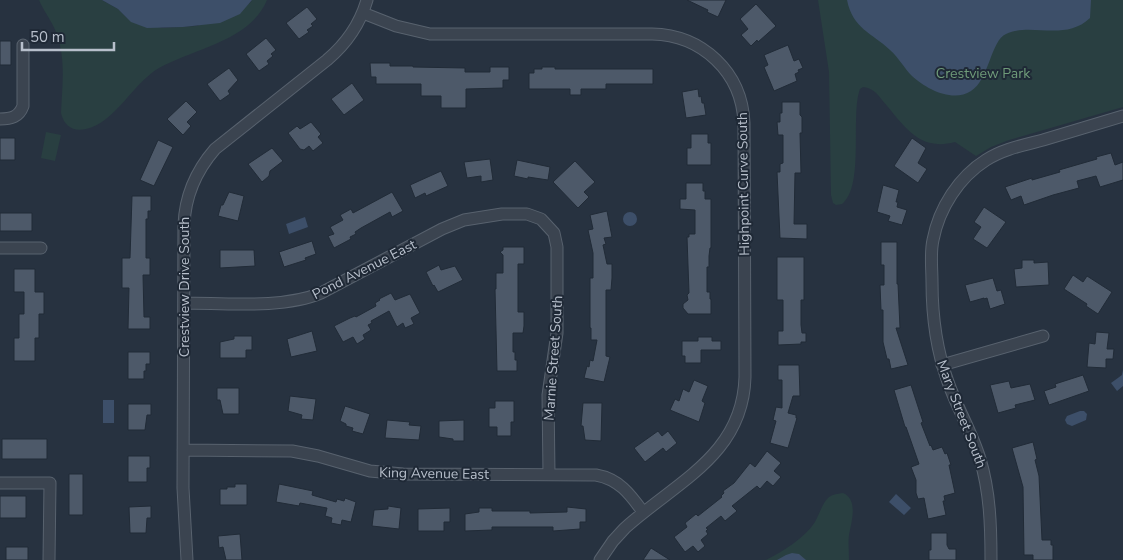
<svg xmlns="http://www.w3.org/2000/svg" width="1123" height="560" font-family="'Nunito Sans',sans-serif">
	<style>
		.green { fill: #293f41 }
		.water { fill: #3d4f69 }
		.building { fill: #4d5969; stroke: #212b37 }
		.lines { fill: none; stroke-linecap: round; stroke-linejoin: round }
		.street-casing { stroke: #58626e; stroke-width: 13 }
		.street { stroke: #3b4450; stroke-width: 11 }
		.labels { text-anchor: middle; stroke-width: 4; stroke-linejoin: round; paint-order: stroke }
		.park-label { font-size: 14px; fill: #6f9b79; stroke: #1f2936 }
		.street-label { font-size: 14px; fill: #b7bfcb; stroke: #1f2936 }
	</style>
	<rect width="100%" height="100%" fill="#273240"/>
	<path class="green" d="M39,0H102L118,9L127,18L162,28L197,26L250,3L252,0H267C250,41 195,48 159,68C133,83 115,123 86,129C73,132 64,126 61,113C62,87 66,60 57,35C53,22 44,12 39,0Z
		M818,0H1123V107L1009,140L991,147L976,156L955,142C918,152 904,125 882,100C877,93 872,88 863,87L860,89C850,115 865,186 842,204L836,205L833,203L831,195L829,72Z
		M46,132L61,135L55,161L41,158Z
		M843,493C859,500 851,523 849,535C848,543 849,552 849,560H766C783,551 804,539 815,522C819,515 822,504 828,498C832,494 837,494 843,493Z"/>
	<path class="water" d="M102,0H252L240,14L220,23L183,27L147,28L131,22L118,9Z
		M847,0H1091L1090,18C1065,42 1031,22 1006,34C991,40 989,80 971,91C953,103 926,89 912,76C904,68 899,58 890,50C871,32 853,29 847,0Z
		M623 219a7 7 0 1 1 14 0a7 7 0 1 1-14 0Z
		M305,217L308,227L289,234L286,224Z
		M1123,370V386L1117,391L1111,383L1122,375Z
		M103,400H114V423H103Z
		M1080,411H1084L1087,414L1086,420L1072,426L1067,424L1065,420L1067,416Z
		M896,494L911,508L904,515L889,502Z
		M792,553L799,554L806,560H777L786,555Z"/>
	<path class="building" d="M687,0H726L718,17L707,12L708,10Z
		M756,4L776,26L758,42L757,40L751,46L741,35L748,29L740,19Z
		M307,7L317,19L311,24L313,26L307,30L309,32L299,39L286,23Z
		M266,38L276,50L271,54L273,56L267,61L269,64L259,71L246,54Z
		M0,41H11V65H0Z
		M788,45L794,61L799,59L803,68L798,70L799,72L795,74L797,81L774,91L764,67L768,65L764,55Z
		M370,63H390V66H413V67L465,68V72H490V67H509V80H503V88L466,89V108H441V96H421V84H376V77H371Z
		M542,67H555V69H653V84H606V89H581V95H570V89H529V73H534V69H542Z
		M229,68L238,80L228,91L230,94L220,101L207,84Z
		M352,83L364,100L344,115L331,99Z
		M698,89L699,97L701,96L702,103H704L706,115L686,118L682,92Z
		M186,101L197,112L187,122L191,126L183,135L167,119Z
		M782,102H800V115L802,117V133H800L801,173H795L794,224H807V239L780,238L777,172H780V164L783,163V135H778L777,122H780V113H782Z
		M311,122L321,134L318,137L323,143L313,151L309,146L304,150L300,149L288,133L297,126L300,129Z
		M691,134H708V143H711V165H687V148H691Z
		M0,138H15V160H0Z
		M912,138L926,148L918,163L927,169L918,183L894,166Z
		M158,140L173,147L154,186L140,180Z
		M272,148L283,161L270,171L269,176L262,182L248,164Z
		M1111,153L1115,165L1123,162V180L1100,187L1096,176L1077,181L1079,188L1053,195L1024,205L1021,196L1011,200L1005,187L1032,178V180L1060,172L1059,170L1097,159L1096,157Z
		M490,159L493,180L481,182V176L467,178L464,162Z
		M517,160L550,167L548,180L528,177V179L514,176Z
		M575,161L595,182L584,192L589,197L578,208L553,182Z
		M441,171L448,186L426,196L425,193L415,198L410,185Z
		M686,183H703V191H705V199H711V248H710L709,256V267H707V292H710V299H711V314H688L683,308V304L688,300L687,295L689,293L687,237H689V234H695V210L680,209V199H686Z
		M883,185L899,190L896,202H898L897,207L907,210L902,225L888,221L890,216L877,212Z
		M229,192L244,196L238,221L218,216L221,205H223Z
		M392,192L403,211L392,217L390,212L361,228L355,232L356,234L350,237L351,239L334,248L328,236L334,234L330,227L343,220L340,215L351,209L353,213Z
		M132,196H151V211H148V219H146V258H150V275H143L144,317H150V329H128L129,288H122V258H130Z
		M984,207L1006,222L987,248L973,239L981,227L974,222Z
		M607,211L612,237L604,238L606,244L603,245L607,264H612V278L611,290H606V356L610,357L604,382L584,378L587,366L589,367L590,360L593,361L597,340H591V328H590V278H593V253L588,230L593,229L590,215Z
		M0,213H32V231H0Z
		M312,241L316,254L305,258L306,260L284,267L279,252Z
		M881,242H897V284H898L900,328H896L908,365L891,369L889,359H887L883,342V310H881L880,285H884V265H881Z
		M503,247H524V264H518V312H524V326L523,333H513V352H515V360H517V371H497L495,289H496V273H503V255L500,252L503,250Z
		M220,250H254L255,266L220,268Z
		M777,257H804V300H801V325L802,333H806V342H801V344L778,345V331H783V300H777Z
		M1022,260H1034V263L1048,262L1049,285L1016,287L1014,269L1022,268Z
		M439,265L441,270L455,266L463,280L438,292L434,285L433,286L426,272Z
		M14,269H35V292H44V314H39V338H35V361H14V338H19V314H24V292H14Z
		M1073,275L1083,282L1087,276L1112,292L1098,314L1086,306L1087,304L1064,289Z
		M993,278L997,291L1001,290L1005,304L990,309L987,298L984,299V298L970,302L965,285Z
		M391,293L395,300L410,294L420,313L411,318L414,324L405,328L403,323L397,327L389,311L371,321L372,323L368,325L371,330L363,335L365,339L357,344L353,337L343,342L334,326L350,318L355,316L356,317L376,306L375,303L380,300L379,299Z
		M312,331L317,351L291,357L287,339Z
		M1096,332L1109,333L1107,349H1114L1113,359H1106V368L1087,367L1089,343L1095,344Z
		M234,336H252V350H246V358H220V342L234,339Z
		M698,337H712V341H721V350H701V363H685V356H682V341H698Z
		M128,352H150V364H146V371H144V379H128Z
		M778,365H799L800,396H793L788,413L796,415V418H797L788,448L770,443L776,421L773,420L776,407L782,408V380H778Z
		M1083,375L1089,391L1049,405L1044,391L1056,387L1055,384Z
		M694,380L708,386L702,401L705,403L699,422L670,410L675,399L679,401L683,389L689,392Z
		M1009,381L1011,388L1030,384L1035,400L1015,405L1016,408L998,413L990,385Z
		M911,385L923,422L921,423L930,446L931,445L933,450L942,447L945,454L947,453L951,465H949L955,493L944,496L945,501H943L946,515L928,519L924,498L918,499L916,493V480L911,467L919,464L906,427H905L894,390Z
		M217,388H239V414H223L220,400H217Z
		M290,396L316,399L313,420L301,419L302,415L288,411Z
		M495,401H514V422H511V436H497V427H489V408H495Z
		M583,403H602L601,441L585,440L583,426H581Z
		M128,404H151V415H147L145,430H128Z
		M345,406L370,414L363,434L352,431L353,428L346,426V424L340,421Z
		M387,420L410,422L409,425L421,426L419,440L385,438Z
		M464,420V441H453V439L439,437V421Z
		M658,431L662,436L668,431L677,443L666,452L663,448L645,462L634,448Z
		M2,439H47V459H2Z
		M1033,442L1037,459L1035,460L1039,476L1042,540H1051V545H1053V560H1033V555H1024L1023,487L1012,448Z
		M767,451L781,463L774,471L781,477L773,486L767,481L760,489L757,486L732,506L737,511L725,521L721,516L706,528L708,529L706,531L708,534L701,540L705,546L698,552L693,546L685,552L674,537L687,527L685,523L696,514L698,516L722,497L721,496L724,493L723,491L734,483L750,463L755,467Z
		M128,456H150V468H147V482H128Z
		M69,474H83V515H69Z
		M235,484H247V505H220V489H227V487H235Z
		M279,484L313,491L312,495L336,502L337,499L344,501L345,498L356,502L351,522L342,520L341,525L331,523L332,518L325,516L327,508L300,503L299,506L276,502Z
		M0,496H26V518H0Z
		M151,506V518H147L146,533H130L129,507Z
		M388,506L401,508L399,529L372,526L374,510L388,509Z
		M567,507L586,509V522H580V529L553,531V527H492V530L465,531V514L479,512V508H492V511H530V513L567,512Z
		M450,508V522H444V531H418V509Z
		M931,533H947V545L949,549H956V560H929V550H931Z
		M240,534L242,560H226L223,547L219,548L218,536Z
		M6,547H28V560H6Z
		M651,548L670,560H643Z"/>
	<g class="lines">
		<defs>
			<path id="street" d="M363,13L396,26L430,34H652C702,35 742,72 744,123L745,377C743,455 676,482 625,528L613,541L600,560
				M0,119C11,119 19,117 23,106V45
				M0,248H41
				M184,303C225,303 283,309 321,293L442,229L464,220L502,214H527L541,219L554,233L557,247V333L548,395L549,474
				M942,365L1043,336
				M183,450L292,451L318,456L370,471L403,474L596,475C619,479 630,494 643,512
				M0,483H50L49,560
				M187,560L183,488L184,225C185,196 196,171 215,149L327,60C346,44 360,24 367,0
				M991,560C991,526 990,492 980,459C972,432 957,408 948,382C936,349 932,317 932,282C932,268 930,253 933,240C939,208 959,177 986,160C1003,149 1024,145 1043,140C1070,132 1096,124 1123,116"/>
		</defs>
		<use href="#street" class="street-casing"/>
		<use href="#street" class="street"/>
	</g>
	<g class="labels">
		<g class="park-label">
			<text x="983" y="78">Crestview Park</text>
		</g>
		<g class="street-label">
			<text transform="translate(743 184) rotate(-91)" y="5">Highpoint Curve South</text>
			<text transform="translate(364 269) rotate(-27)" y="5">Pond Avenue East</text>
			<text transform="translate(184 287) rotate(-90)" y="5">Crestview Drive South</text>
			<text transform="translate(553 358) rotate(-86)" y="5">Marnie Street South</text>
			<text transform="translate(962 414) rotate(69)" y="5">Mary Street South</text>
			<text transform="translate(434 473) rotate(1)" y="5">King Avenue East</text>
		</g>
	</g>
	<path d="M22 42v8h92v-8" fill="none" stroke="#b7bfcb" stroke-width="2.5"/>
	<text x="30" y="42" font-size="15" fill="#b7bfcb" stroke="#1f2936" stroke-width="4" paint-order="stroke">50 m</text>
</svg>
